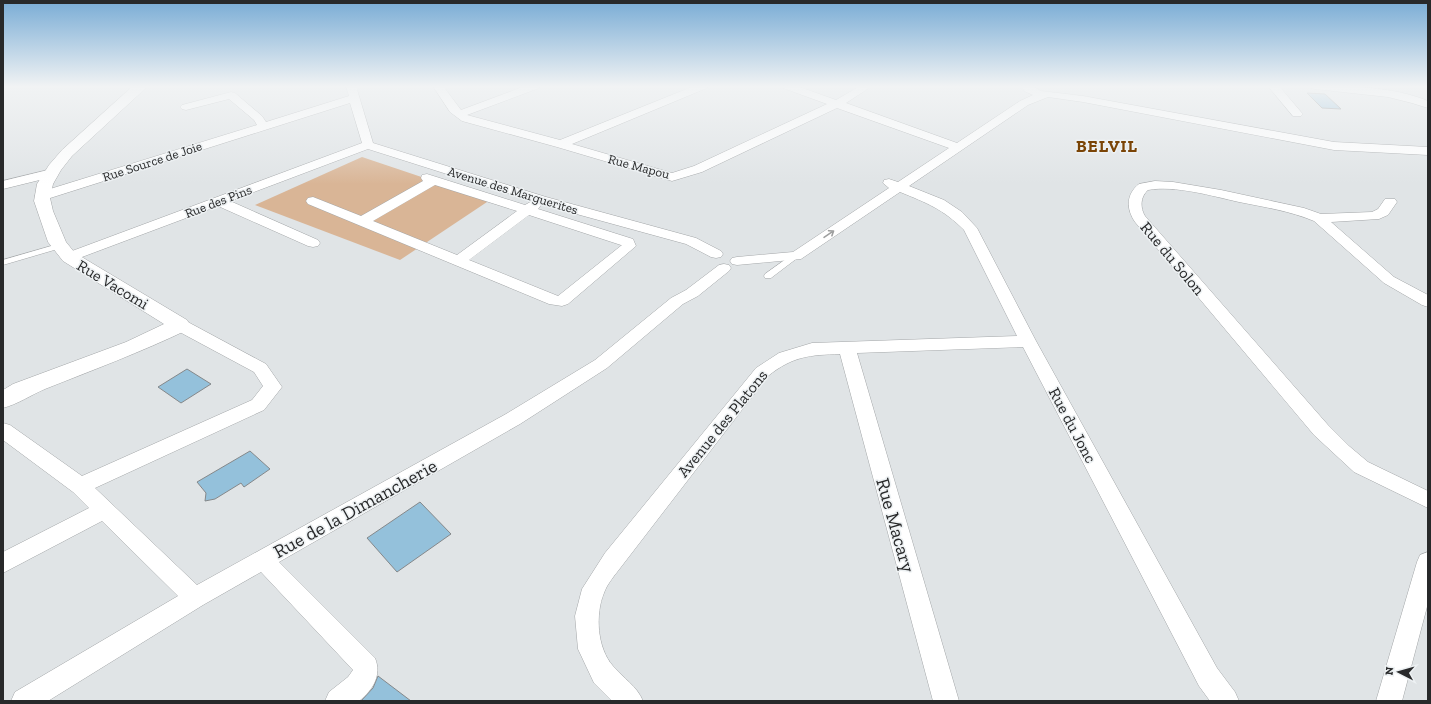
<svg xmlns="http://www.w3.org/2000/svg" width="1431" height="704" font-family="'Zilla Slab',serif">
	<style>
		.green { fill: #d9b596 }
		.building { fill: #94c1db; stroke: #85888a }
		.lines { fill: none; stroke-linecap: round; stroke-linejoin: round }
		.service-casing { stroke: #a3a6a8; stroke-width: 1 }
		.minor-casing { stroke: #a3a6a8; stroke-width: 1 }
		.tertiary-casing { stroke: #a3a6a8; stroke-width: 1 }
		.service { fill: #fff; fill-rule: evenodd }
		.minor { fill: #fff; fill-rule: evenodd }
		.tertiary { fill: #fff; fill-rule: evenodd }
		.oneway { stroke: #9e9f9f }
		.labels { text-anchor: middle; stroke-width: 3; stroke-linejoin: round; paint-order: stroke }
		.far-street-label { font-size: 13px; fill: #28292a; stroke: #edf1f3 }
		.street-label { font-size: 16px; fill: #28292a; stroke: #edf1f3 }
		.far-district-label { font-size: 17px; font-weight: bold; letter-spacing: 1px; fill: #7a4406; stroke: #edf1f3 }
		.near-street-label { font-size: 19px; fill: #28292a; stroke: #edf1f3 }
	</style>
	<rect width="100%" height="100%" fill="#e0e4e6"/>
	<path class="green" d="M362,157L490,200L400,260L255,205Z"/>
	<path class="building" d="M1307,93L1325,94L1341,109L1322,108Z
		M187,369L211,384L181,403L158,387Z
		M250,451L270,469L244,487L241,483L215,499L205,501L206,493L197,482Z
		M420,502L451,534L397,572L367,538Z
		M378,676L411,701H361L373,688Z"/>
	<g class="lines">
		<defs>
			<path id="service" d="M58,244H61V248L3,265V260Z
				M793,254H796L800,256L771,278H765L764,276L765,274Z"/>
			<path id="minor" d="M346,86H356L373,143L546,197L696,238L721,251L723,254L721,257L716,258L711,257L686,244L540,204L541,205L538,209L633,239L636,246L568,304L562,306L549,304L308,204L306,201L308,198L313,197L361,216L423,181L421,178L422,175L427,174L525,205L532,201L368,149L230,201L318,240L320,243L318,246L313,247L308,246L218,206L74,260L69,261L64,260L62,257L64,254L362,143L350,103L47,199H37L35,196L37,193L257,125L254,120L229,99L186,110L182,109L180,107L182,105L231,92L235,93L262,116L266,122L349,96ZM435,185L517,211L457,255L373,221ZM529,215L621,245H622L558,296L469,260Z
				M433,86H443L461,110L525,86H540L539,88L467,115L560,140L694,86H708L707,88L572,144L672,173L694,166L827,104L783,88L782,86H797L836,100L860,86H872L846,103L957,143L1020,101L1033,95L1024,91L1022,86H1032L1041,91L1083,96L1334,142L1428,147V155L1334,150L1083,102L1048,97L1028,105L909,186L944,200L962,212L977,228L1036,341L1217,668L1235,692L1239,701H1210L1199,686L1023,347L857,353L959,701H933L840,354C810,355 793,356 768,376L621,567C615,575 607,584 604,593C595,614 597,648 613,666C623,678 637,686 643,701H612L594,683L578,649L575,616L582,589L605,553L756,368L779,353L812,343L1017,336L964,230C943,209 927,203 900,192L801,259L737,265L732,264L730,261L732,258L737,257L793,252L889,188L883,183L884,180L889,179L898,182L949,148L837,108L702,172L672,181L557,147L462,121L450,112Z
				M1268,86H1279L1301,112L1303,114L1301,116H1293Z
				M1310,86C1349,86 1391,86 1428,101V108L1412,103L1388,97L1315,89L1311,88Z
				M52,169L56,170L58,173L56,176L3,189V181Z
				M1155,181L1173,182L1221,190L1304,208L1321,214L1372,212L1378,209L1385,199H1395L1397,202L1388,215L1379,219L1331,222L1394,277L1428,295V307L1422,305L1384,283L1314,221C1290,211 1264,207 1239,202C1212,196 1175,185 1148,190C1140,197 1140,208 1145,216L1328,425L1349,446L1368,462L1428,491V508L1354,472L1314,435L1135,222C1126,209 1126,194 1139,184Z
				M724,264L729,265L731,268L729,271L698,296L683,304L607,368L520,424L279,562L375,658C382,675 373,690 359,701H325L329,692L348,677L353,670L261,572L203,605L48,701H11L15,692L178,596L102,521L3,573V552L89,508L73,492L3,440V423L10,425L82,476L252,400L263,386L254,372L174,329L172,325L174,321L180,320L186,321L266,364L282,387L264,410L95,488L197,585L506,414L595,360L671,298L686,290L719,265Z
				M1428,552V603L1402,701H1376L1417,562L1420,555Z"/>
			<path id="tertiary" d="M133,86H148L72,156L61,170L53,184L50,198L53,211L66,242L75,253L187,320L190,325L187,330C141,352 93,370 45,389C31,395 18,404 3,408V390L13,384L126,342L164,324L63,261L48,242L34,201L37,184L49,165L62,150Z"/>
		</defs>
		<use href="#service" class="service-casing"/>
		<use href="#minor" class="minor-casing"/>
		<use href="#tertiary" class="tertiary-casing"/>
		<use href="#service" class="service"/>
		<use href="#minor" class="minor"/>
		<use href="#tertiary" class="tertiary"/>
	</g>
	<defs><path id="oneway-shaft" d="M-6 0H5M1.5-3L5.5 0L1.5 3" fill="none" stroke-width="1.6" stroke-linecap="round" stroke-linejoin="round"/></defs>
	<use class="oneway" href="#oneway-shaft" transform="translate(829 234) rotate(-34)"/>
	<linearGradient id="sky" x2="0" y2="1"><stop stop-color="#79acd5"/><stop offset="0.47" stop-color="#f1f3f4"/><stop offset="1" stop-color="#f1f3f4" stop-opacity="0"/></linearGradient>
	<rect width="1431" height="184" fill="url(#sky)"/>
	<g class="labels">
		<g class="far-street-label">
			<text transform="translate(152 161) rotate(-18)" y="5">Rue Source de Joie</text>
			<text transform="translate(639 166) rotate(15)" y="5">Rue Mapou</text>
			<text transform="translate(513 190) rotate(17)" y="5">Avenue des Marguerites</text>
			<text transform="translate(218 201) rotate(-21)" y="5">Rue des Pins</text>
		</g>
		<g class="street-label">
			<text transform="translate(1173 258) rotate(50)" y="6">Rue du Solon</text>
			<text transform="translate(113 284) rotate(31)" y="6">Rue Vacomi</text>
			<text transform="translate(722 423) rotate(-51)" y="6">Avenue des Platons</text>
			<text transform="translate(1073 425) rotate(62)" y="6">Rue du Jonc</text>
		</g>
		<g class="far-district-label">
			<text x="1107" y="152">BELVIL</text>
		</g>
		<g class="near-street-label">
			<text transform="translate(355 508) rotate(-29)" y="7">Rue de la Dimancherie</text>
			<text transform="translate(896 525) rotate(74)" y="7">Rue Macary</text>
		</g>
	</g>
	<rect width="1431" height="704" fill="none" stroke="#28292a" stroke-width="8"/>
	<g transform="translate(1399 672) rotate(276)" stroke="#edf1f3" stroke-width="3" paint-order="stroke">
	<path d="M0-3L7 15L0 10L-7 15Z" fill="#28292a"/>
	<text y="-6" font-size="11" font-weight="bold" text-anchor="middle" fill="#28292a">N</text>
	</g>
</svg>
